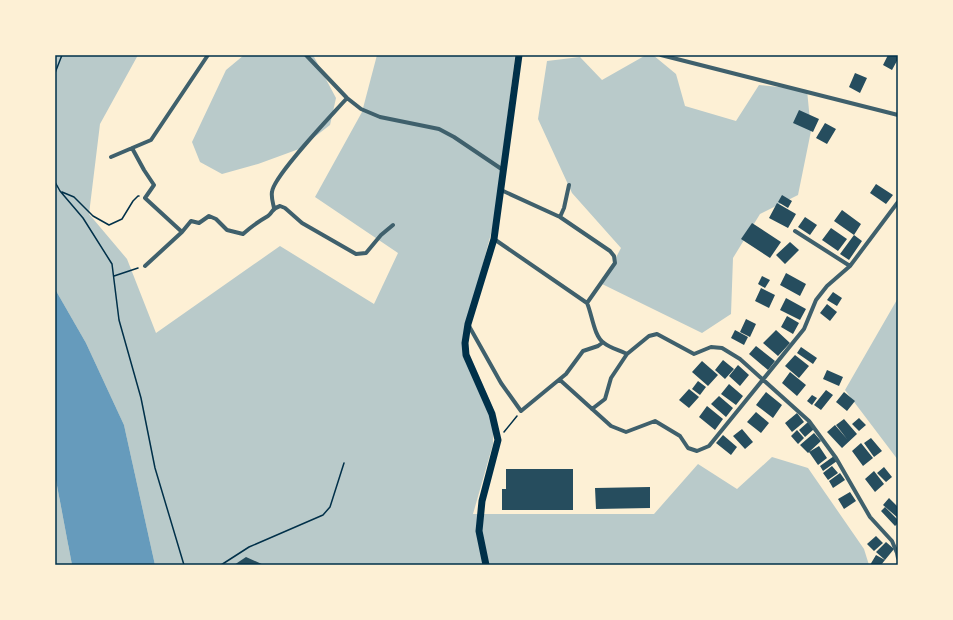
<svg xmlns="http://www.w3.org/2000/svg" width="953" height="620" font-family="Jost,sans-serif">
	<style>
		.green { fill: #b9caca }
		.water { fill: #669bbc }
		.building { fill: #264d5e }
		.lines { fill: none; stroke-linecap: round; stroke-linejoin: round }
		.path { stroke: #003049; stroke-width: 1.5 }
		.minor { stroke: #3f606c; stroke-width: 4 }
		.secondary { stroke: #003049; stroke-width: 7 }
		.neatline { fill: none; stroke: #003049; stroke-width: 1.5 }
	</style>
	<rect width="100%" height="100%" fill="#fdf0d5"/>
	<path class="green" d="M55,55H138L100,124L89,214L127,259L156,333L280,246L374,304L398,253L315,197L362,112L377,55H508L515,57L494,222L463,340L493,408V444L473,514H654L698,464L737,489L772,457L808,468L864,549L869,565H155L124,425L86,343L55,289Z
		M244,55H313L336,98L330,125L299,149L258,164L222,174L200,162L192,142L226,70Z
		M646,55H653L676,74L685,106L736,121L759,85L807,90L811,131L798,195L760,214L733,258L731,314L702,333L602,284L621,248L572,193L538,119L547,61L580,57L602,80Z
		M898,298V460L845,390Z
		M55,475L72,565H55Z"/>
	<path class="water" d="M55,289L86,343L124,425L155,565H72L55,475Z"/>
	<path class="building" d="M888,55H898V59L892,70L883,65Z
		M855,73L867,78L860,93L849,87Z
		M799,110L819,119L813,132L793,123Z
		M825,123L836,129L827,144L816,138Z
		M876,184L893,195L886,204L870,193Z
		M782,195L792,201L788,208L778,202Z
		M777,203L796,214L788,228L769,218Z
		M842,210L861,224L854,235L834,221Z
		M805,217L817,225L810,235L798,227Z
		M752,223L781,242L770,258L741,239Z
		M831,228L847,239L838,251L822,240Z
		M854,235L862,241L849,260L840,254Z
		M790,242L799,250L785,264L776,255Z
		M786,273L806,284L800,296L780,285Z
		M762,276L770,280L765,288L758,284Z
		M761,288L775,295L769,308L755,301Z
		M833,292L842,298L837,306L827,300Z
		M786,298L806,309L800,320L780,310Z
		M827,304L837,312L830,321L820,313Z
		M787,316L799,323L793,334L781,327Z
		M746,319L756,324L750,337L740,332Z
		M735,330L748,337L744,345L731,338Z
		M776,330L790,343L778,356L763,343Z
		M756,346L775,361L768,370L749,354Z
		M801,347L817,358L813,364L797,353Z
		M795,355L809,366L799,378L785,366Z
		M723,360L734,369L725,379L715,370Z
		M702,361L718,375L708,386L692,372Z
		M738,365L749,375L740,386L729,376Z
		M827,370L843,377L839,386L823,379Z
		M790,372L806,385L797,396L782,383Z
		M698,381L706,387L700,395L692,389Z
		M729,384L743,396L736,405L721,394Z
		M689,389L699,397L689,408L679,400Z
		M826,390L833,395L821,410L814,405Z
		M766,392L782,405L773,418L756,405Z
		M844,392L855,401L847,411L836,402Z
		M812,395L817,398L812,405L807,401Z
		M719,396L733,408L726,417L711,404Z
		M707,406L723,419L715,430L699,417Z
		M756,412L769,423L761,433L747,422Z
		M797,413L804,422L792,432L785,423Z
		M859,418L866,425L859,431L852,424Z
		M844,419L857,434L842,448L827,432L835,425L847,439L836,425Z
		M808,422L814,429L805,437L799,430Z
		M742,429L753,442L745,449L733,436Z
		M797,430L804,438L798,444L791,436Z
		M814,433L821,441L808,453L800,445Z
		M723,435L737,447L731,455L716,443Z
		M871,438L882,451L874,457L864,443Z
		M861,443L873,458L863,466L852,451Z
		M819,446L827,458L818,465L809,452Z
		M834,456L837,461L823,471L820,466Z
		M832,466L838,473L828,480L823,473Z
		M884,467L892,477L886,482L877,473Z
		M506,469H573V510H502V489H506Z
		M874,471L884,484L875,492L865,479Z
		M840,473L845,480L833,488L829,481Z
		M650,487V508L596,509L595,488Z
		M850,492L856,501L844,509L838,499Z
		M889,498L898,507V518L883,505Z
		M885,507L898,520V523L895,526L881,511Z
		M876,536L883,543L874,551L867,544Z
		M886,542L894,549L885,560L876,552Z
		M876,555L885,560L881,565H870Z
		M246,557L264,565H234Z"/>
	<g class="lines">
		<path class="path" d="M55,73L62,55
			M55,182L60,191L83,218L112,264L119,320L141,398L155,468L184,565
			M62,192L74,197L93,216L109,225L122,219L133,201L138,196H139
			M114,276L138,268
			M504,432L517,416
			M221,565L249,547L323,515L330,507L344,463"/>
		<path class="minor" d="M306,55L347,98L361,109L380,117L439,129L454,137L503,170
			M661,55L898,115
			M132,148L144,170L154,185L145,198L182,232L145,266
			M111,157L151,140L208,55
			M501,190L560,217L564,208L569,185
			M274,208C273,203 271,197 272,192C273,176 333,114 347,98
			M560,217L610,251L614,256L615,263L587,303
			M795,231L850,266
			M182,232L191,221L199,223L209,216L216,219L227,230L243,234C251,227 259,221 268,216C274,211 271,209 280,206L285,208L302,223L356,254L366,253L381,235L393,225
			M494,239L587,303C592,314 594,337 604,343C610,348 619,350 627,354L649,336L657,334L694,354L711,347L722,348L740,359L809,421L836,458L870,517L892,541L897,553L898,558
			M469,326L501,383L521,411L566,374L583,351L598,346L602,343
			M560,380L611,426L626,432L655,421L680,436L688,448L697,451L709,446L804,329L816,300L827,286L850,266L898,202
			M592,409L605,399L611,378L627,354"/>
		<path class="secondary" d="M486,565L479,531L482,501L498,440L492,414L466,355L465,343L468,324L494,239L519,55"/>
	</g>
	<rect width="953" height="620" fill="none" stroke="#fdf0d5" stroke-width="112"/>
	<rect x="56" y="56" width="841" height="508" class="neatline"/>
</svg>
